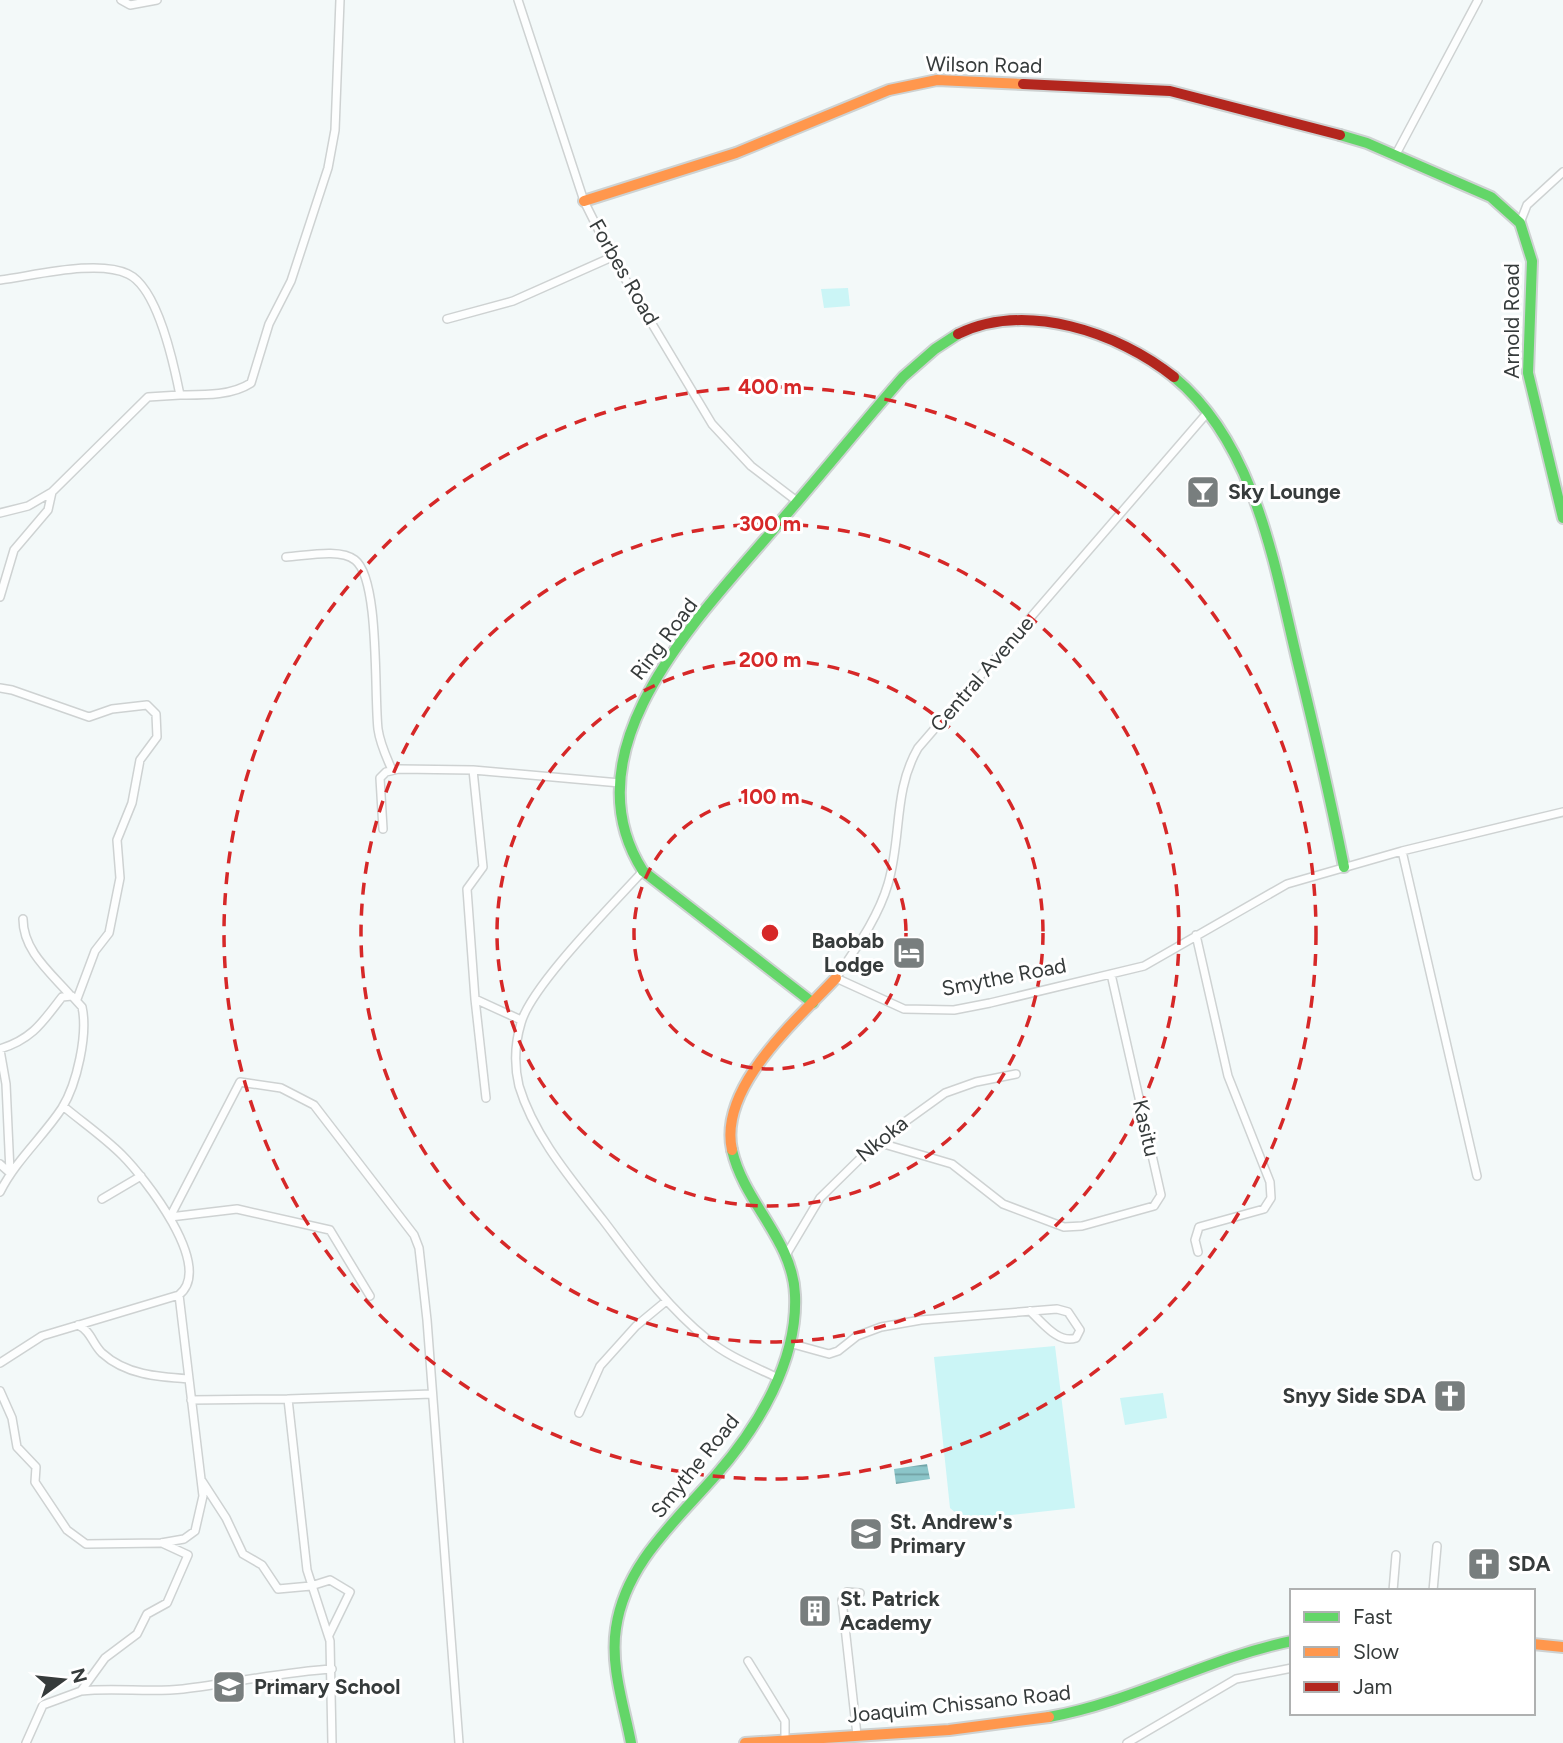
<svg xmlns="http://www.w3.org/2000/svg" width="1563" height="1743" font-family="Figtree,sans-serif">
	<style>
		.pitch { fill: #cbf5f6 }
		.water { fill: url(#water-rules) }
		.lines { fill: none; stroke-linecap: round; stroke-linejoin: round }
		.street-casing { stroke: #ced2d2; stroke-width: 10 }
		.fast-casing { stroke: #ced2d2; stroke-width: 14 }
		.slow-casing { stroke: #ced2d2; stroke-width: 14 }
		.jam-casing { stroke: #ced2d2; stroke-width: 14 }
		.street { stroke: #fdfefe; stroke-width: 7 }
		.fast { stroke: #63d668; stroke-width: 10 }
		.slow { stroke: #ff974d; stroke-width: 10 }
		.jam { stroke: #b3261e; stroke-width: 10 }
		.ring { fill: none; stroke: #d62828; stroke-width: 3.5; stroke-dasharray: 12 9 }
		.labels { text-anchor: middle; stroke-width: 6; stroke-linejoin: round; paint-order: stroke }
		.street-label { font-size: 21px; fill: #363b3b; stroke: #fff }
		.poi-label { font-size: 21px; font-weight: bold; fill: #363b3b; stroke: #fff; text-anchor: start }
		.centre { fill: #d62828; stroke: #fff; stroke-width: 3.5 }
		.ring-label { font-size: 21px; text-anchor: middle; font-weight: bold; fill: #d62828; stroke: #fff; stroke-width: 6; stroke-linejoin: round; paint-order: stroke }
	</style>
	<defs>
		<pattern id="water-rules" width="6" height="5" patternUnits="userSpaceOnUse" patternTransform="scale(1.75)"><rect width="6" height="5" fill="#8bc5c9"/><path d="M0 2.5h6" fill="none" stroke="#72a1a4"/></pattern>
	</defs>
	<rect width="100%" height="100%" fill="#f3f9f9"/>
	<path class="pitch" d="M848,288L850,306L824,308L821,289Z
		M1055,1346L1075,1508L964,1520L950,1508L934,1357Z
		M1163,1393L1167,1418L1125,1425L1120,1398Z"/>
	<path class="water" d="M927,1464L930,1479L896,1484L894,1469Z"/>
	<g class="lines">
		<defs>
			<path id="street" d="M121,0L130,5L157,0
				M518,0L584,201L612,257L712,424L751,466L798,502
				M1395,156L1478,0
				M1520,223L1527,205L1563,172
				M0,280C33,276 98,259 128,274C158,288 174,365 180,395C203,395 231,396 251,383L269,324L291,281L328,168L335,130L340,0
				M447,319L513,301L612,257
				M1208,412L918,748C893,791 902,837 888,884C878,918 856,948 836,978L904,1009L954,1010L990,1003L1144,966L1287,884L1402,851L1563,812
				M0,513L28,506L52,492L148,397L180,395
				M286,557C305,556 340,548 355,560C380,579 374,695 378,729C380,744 386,756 392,770
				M0,597L14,550L48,510L52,492
				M0,688L12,690L89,717L112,709L147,705L156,714L157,737L140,760L132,803L117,840L120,878L109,933L95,951L77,999
				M473,770L483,867L467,889L475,999
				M383,829L380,778L386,772L399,769L473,770L620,783
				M1402,851L1477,1176
				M643,871C614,903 531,986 521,1023C515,1043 514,1065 519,1086C534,1136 571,1179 603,1220C635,1262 665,1305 707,1339C727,1356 753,1366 776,1377
				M23,919C23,951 51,973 71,996
				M1196,935L1228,1076L1270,1182L1271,1198L1264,1209L1199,1227L1195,1240L1198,1252
				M0,1049C32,1039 42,1023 62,997L72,996L82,1007C88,1034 77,1084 62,1108C43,1137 16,1160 0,1192
				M0,1050L6,1084L10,1172
				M486,1098L475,999L521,1020
				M63,1106C82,1122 104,1137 122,1155C144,1177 215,1266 179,1295
				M877,1142L952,1164L1003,1204L1064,1227L1082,1226L1154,1206L1161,1195L1111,974
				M0,1164L10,1173
				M102,1199L141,1176
				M170,1217L240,1082L281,1088L314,1105L414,1235L419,1248L427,1320L459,1743
				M170,1217L237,1209L330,1230L370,1296
				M786,1255L820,1198L877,1142L945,1093L976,1082L1016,1074
				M78,1325C91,1331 92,1343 102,1353C126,1375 158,1377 189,1379
				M789,1343L829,1354L838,1351L857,1336L881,1327L921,1320L1057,1309L1068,1312L1080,1330L1076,1338C1058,1344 1043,1323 1030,1311
				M0,1363L42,1336L179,1295L203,1496L195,1531L184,1539L161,1543L86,1544L67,1530L35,1482L36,1467L17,1447L12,1418L0,1391
				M288,1399L432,1394
				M191,1400L288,1399L307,1570L330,1641L332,1743
				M579,1413L600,1366L636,1326L665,1302
				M202,1481L226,1518L243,1554L262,1565L278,1589L311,1586L330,1580L350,1592L329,1635
				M1393,1591L1396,1555
				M1433,1591L1437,1546
				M748,1661L785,1721V1741
				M81,1691C115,1687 149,1693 183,1689C233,1683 282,1672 332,1669
				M857,1735L842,1600L847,1592L860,1593
				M26,1743L43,1705L81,1691L105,1658L137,1634L147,1614L167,1603L188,1555L162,1543
				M1127,1743L1236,1679L1292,1668"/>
			<path id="fast" d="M1340,135L1367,143L1491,197L1520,223L1532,261L1528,373L1563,518
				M1174,377C1255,444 1274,563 1297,659C1314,728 1330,797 1344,867
				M813,1003L643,871C564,747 704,612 779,523C821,475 861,425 903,377L935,349L958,334
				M1049,1717C1133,1702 1208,1658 1292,1641
				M631,1743C624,1706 610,1666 616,1628C625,1564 676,1521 716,1475C758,1427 798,1361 795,1295C793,1240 744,1203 732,1150"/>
			<path id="slow" d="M584,201L736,153L889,90L937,80L1023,84
				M732,1150C718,1087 797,1020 836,978
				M1533,1644L1563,1647
				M745,1743L949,1730L1049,1717"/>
			<path id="jam" d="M1023,84L1170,91L1340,135
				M958,334C1026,301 1118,332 1174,377"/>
		</defs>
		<use href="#street" class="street-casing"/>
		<use href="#fast" class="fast-casing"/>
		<use href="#slow" class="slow-casing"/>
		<use href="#jam" class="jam-casing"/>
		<use href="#street" class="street"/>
		<use href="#fast" class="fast"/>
		<use href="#slow" class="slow"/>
		<use href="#jam" class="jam"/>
	</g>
	<g class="ring">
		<circle cx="770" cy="933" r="136"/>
		<circle cx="770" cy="933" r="273"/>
		<circle cx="770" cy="933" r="409"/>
		<circle cx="770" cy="933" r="546"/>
	</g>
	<defs>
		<symbol id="bar-square" viewBox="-11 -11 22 22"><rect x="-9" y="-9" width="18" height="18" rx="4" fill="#787e7e" stroke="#fff"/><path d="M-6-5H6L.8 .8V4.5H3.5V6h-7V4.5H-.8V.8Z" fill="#fff"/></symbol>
		<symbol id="hotel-square" viewBox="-11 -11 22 22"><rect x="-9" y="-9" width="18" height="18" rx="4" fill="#787e7e" stroke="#fff"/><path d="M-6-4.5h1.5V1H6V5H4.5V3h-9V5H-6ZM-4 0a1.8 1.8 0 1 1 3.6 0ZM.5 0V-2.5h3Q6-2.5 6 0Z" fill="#fff"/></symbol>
		<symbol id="church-square" viewBox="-11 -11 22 22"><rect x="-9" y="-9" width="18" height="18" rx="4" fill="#787e7e" stroke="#fff"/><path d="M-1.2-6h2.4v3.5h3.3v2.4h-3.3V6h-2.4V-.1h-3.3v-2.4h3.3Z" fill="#fff"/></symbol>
		<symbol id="school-square" viewBox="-11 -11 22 22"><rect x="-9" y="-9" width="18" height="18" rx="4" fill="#787e7e" stroke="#fff"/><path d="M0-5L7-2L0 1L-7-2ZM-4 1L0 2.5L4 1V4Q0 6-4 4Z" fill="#fff"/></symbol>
		<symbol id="building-square" viewBox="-11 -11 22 22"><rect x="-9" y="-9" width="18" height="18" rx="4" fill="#787e7e" stroke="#fff"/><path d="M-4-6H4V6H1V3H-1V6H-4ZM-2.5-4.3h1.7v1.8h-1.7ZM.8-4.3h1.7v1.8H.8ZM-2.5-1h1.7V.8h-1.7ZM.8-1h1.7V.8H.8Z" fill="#fff"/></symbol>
	</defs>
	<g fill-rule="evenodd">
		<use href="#bar-square" x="1184" y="473" width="38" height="38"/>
		<use href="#hotel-square" x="890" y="934" width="38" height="38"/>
		<use href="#church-square" x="1431" y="1377" width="38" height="38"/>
		<use href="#school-square" x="847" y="1515" width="38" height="38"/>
		<use href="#church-square" x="1465" y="1545" width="38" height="38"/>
		<use href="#building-square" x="796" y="1592" width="38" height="38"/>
		<use href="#school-square" x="210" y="1668" width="38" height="38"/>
	</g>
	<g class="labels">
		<g class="street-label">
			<text transform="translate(984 65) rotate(1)" y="7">Wilson Road</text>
			<text transform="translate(624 272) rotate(60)" y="7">Forbes Road</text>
			<text transform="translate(1512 321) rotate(-90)" y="7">Arnold Road</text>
			<text transform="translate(664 639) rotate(-53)" y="7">Ring Road</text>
			<text transform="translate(982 674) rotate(-49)" y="7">Central Avenue</text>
			<text transform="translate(1004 977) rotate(-11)" y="7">Smythe Road</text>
			<text transform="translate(1146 1128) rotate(77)" y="7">Kasitu</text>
			<text transform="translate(882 1139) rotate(-39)" y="7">Nkoka</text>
			<text transform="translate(695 1466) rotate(-51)" y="7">Smythe Road</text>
			<text transform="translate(959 1704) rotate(-6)" y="7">Joaquim Chissano Road</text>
		</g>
		<g class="poi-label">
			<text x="1228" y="499">Sky Lounge</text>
			<text x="884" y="948" text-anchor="end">Baobab<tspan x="884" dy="24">Lodge</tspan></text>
			<text x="1426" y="1403" text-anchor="end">Snyy Side SDA</text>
			<text x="890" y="1529">St. Andrew's<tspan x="890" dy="24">Primary</tspan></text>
			<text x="1508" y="1571">SDA</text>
			<text x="840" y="1606">St. Patrick<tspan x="840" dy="24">Academy</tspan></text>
			<text x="254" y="1694">Primary School</text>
		</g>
	</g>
	<circle cx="770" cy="933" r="10" class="centre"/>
	<g class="ring-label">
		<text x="770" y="394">400 m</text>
		<text x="770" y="531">300 m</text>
		<text x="770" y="667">200 m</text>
		<text x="770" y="804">100 m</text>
	</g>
	<rect x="1290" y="1589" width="245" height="126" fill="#ffffff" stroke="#afb1b1" stroke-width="2"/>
	<rect x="1304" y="1612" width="35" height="10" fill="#63d668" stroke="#afb1b1" stroke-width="2"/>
	<text x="1353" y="1624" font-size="21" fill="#363b3b">Fast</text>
	<rect x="1304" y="1647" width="35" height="10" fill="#ff974d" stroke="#afb1b1" stroke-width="2"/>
	<text x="1353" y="1659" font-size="21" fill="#363b3b">Slow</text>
	<rect x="1304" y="1682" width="35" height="10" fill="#b3261e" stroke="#afb1b1" stroke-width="2"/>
	<text x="1353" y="1694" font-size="21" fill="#363b3b">Jam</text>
	<g transform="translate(63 1680) rotate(75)" stroke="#ffffff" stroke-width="5" paint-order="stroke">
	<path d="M0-5L12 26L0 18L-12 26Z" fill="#363b3b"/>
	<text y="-10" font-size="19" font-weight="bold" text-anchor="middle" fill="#363b3b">N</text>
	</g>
</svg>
